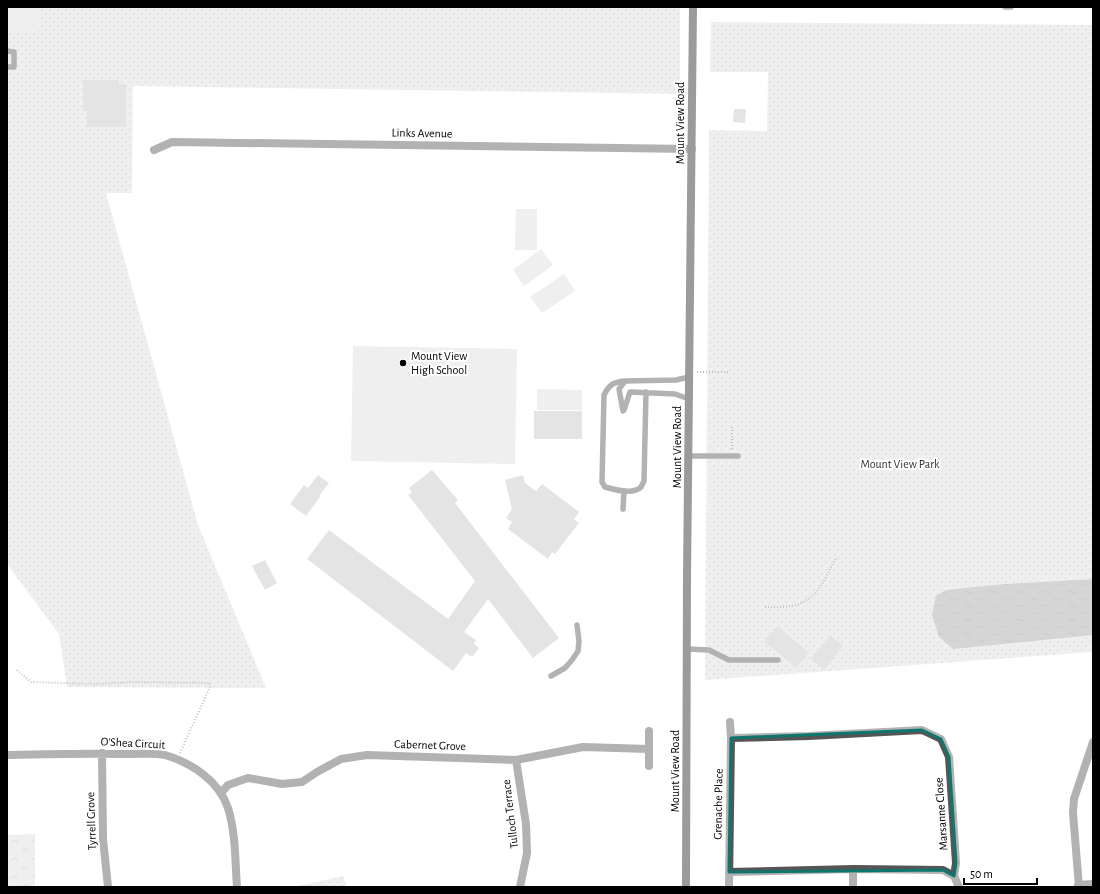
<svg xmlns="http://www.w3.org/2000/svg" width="1100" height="894" font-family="'Alegreya Sans',sans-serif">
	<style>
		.green { fill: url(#green-dots) }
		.forest { fill: url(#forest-crowns) }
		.pitch { fill: #dcdcdc }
		.water { fill: url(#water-ripples) }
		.building { fill: #c4c4c4 }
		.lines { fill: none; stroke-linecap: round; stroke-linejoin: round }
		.path { stroke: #777; stroke-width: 2; stroke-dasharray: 1 2; stroke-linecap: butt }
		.service { stroke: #555; stroke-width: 5.5 }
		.minor { stroke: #555; stroke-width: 8 }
		.secondary { stroke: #222; stroke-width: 8 }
		.marked { fill: none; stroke: #0f766e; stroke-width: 3; stroke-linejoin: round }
		.poi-dot { fill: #000; stroke: #fff; stroke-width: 1.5 }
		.labels { text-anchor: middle; stroke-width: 4; stroke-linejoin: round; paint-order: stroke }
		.street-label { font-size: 12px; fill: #000; stroke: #fff }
		.poi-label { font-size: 12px; fill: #000; stroke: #fff; text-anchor: start }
		.park-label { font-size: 12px; fill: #333; stroke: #fff }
	</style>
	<defs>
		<pattern id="green-dots" width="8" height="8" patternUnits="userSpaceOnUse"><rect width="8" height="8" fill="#dcdcdc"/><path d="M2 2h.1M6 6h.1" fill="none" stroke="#bbb" stroke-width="1.8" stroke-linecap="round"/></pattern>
		<pattern id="forest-crowns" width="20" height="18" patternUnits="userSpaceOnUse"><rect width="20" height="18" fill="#dcdcdc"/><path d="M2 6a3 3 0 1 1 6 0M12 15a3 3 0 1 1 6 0" fill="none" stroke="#bbb"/></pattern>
		<pattern id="water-ripples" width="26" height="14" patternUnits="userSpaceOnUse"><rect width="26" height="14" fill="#a3a3a3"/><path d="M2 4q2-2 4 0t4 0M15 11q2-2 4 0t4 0" fill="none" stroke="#8b8b8b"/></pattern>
	</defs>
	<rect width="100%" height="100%" fill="#fff"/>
	<path class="green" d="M7,7H680V94L133,86L132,193H106L198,525L266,688L67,687L59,634L7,564Z
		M711,22L1093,25V652L705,680L709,130L767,131L768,72H710Z
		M343,876L347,887H293Z"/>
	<path class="forest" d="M35,834V887H7V835Z"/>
	<path class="pitch" d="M7,7H38V30H7Z
		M516,209H537V250H515Z
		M541,249L553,265L524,286L513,270Z
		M564,274L575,291L542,313L530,297Z
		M353,346L517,349L515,464L351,461Z
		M537,389L582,390V410H537Z"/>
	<path class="water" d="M1093,579V635L953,649L939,637L932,615L936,596L946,590L1005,584Z"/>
	<path class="building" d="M83,80H119V84H126V127H87V111H83Z
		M734,109H746L745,123L733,122Z
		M534,411H582V439H534Z
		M432,470L458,500L455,503L559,638L533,658L488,599L464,632L476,640L474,644L479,648L472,657L466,653L453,671L307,559L329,530L448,619L475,581L408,495L412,492L409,488Z
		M318,475L329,483L319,496L320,497L306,516L290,504L304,485L308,488Z
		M523,475L525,483L536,491L542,484L579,512L574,519L579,523L555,554L552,552L548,559L508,529L512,522L506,518L512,509L505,480Z
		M265,560L277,583L265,590L252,566Z
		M778,626L809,653L796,668L764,641Z
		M830,635L843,646L824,670L811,659Z"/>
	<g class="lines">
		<path class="path" d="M697,372H729
			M732,427V449
			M765,607C793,608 810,606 825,579C829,571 832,564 837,557
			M17,670L31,682L96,684L132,682L210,683V687L180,753"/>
		<path class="service" d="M1005,7H1011
			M7,51L14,52V67H7
			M625,381C613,382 609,385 604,395L602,482L605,487C615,490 633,495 641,487C642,485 643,483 644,481L646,392
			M624,410L630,392L675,394L689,399
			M623,411L619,389L625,381L676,380L689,377
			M689,456H738
			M623,509L624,491
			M688,649L709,650L729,660H778
			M551,676L565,668L572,660L578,651L579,641L577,625"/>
		<path class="minor" d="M154,150L172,142L692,149
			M649,731V766
			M731,738L809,736L922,730L941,739L949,757L956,863L954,876
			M102,753L103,839L108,887
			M7,755C47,754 86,753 126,754C136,754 156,753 165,755C192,763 219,781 228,808C236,834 235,861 237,887
			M516,760L526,824L527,853L520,887
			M221,793L228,785L248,778L282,784L302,782L317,772L341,759L367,755L516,760L583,747L649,749
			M729,872L853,869L943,870L954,876
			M954,876L959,887
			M1078,885L1093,884
			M729,887L731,738L730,722
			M853,887V869
			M1079,887L1073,813L1074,799L1093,742"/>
		<path class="secondary" d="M686,887L687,577L693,7"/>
	</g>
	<path d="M0 0H1100V894H0ZM922,730L941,739L949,757L956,863L954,876L943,870L729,872L731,738Z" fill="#fff" fill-opacity=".55" fill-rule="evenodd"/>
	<path class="marked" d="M922,730L941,739L949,757L956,863L954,876L943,870L729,872L731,738Z"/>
	<circle class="poi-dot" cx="403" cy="363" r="4"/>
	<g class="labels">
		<g class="street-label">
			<text transform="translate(680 123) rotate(-90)" y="4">Mount View Road</text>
			<text transform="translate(422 133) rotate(1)" y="4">Links Avenue</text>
			<text transform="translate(677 447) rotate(-90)" y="4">Mount View Road</text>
			<text transform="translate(133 743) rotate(3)" y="4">O'Shea Circuit</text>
			<text transform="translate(430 745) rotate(2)" y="4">Cabernet Grove</text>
			<text transform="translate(675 771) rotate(-90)" y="4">Mount View Road</text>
			<text transform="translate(718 804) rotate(-89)" y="4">Grenache Place</text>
			<text transform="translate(510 814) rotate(-97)" y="4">Tulloch Terrace</text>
			<text transform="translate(941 814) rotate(-94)" y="4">Marsanne Close</text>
			<text transform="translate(91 821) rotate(-92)" y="4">Tyrrell Grove</text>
		</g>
		<g class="poi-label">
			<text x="411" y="360">Mount View<tspan x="411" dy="14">High School</tspan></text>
		</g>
		<g class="park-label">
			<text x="900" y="468">Mount View Park</text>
		</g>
	</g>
	<rect width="1100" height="894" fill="none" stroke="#000000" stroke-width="16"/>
	<path d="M964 878v6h73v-6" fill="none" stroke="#000000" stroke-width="2"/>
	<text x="970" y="878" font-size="12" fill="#000000" stroke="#ffffff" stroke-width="3" paint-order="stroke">50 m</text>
</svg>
